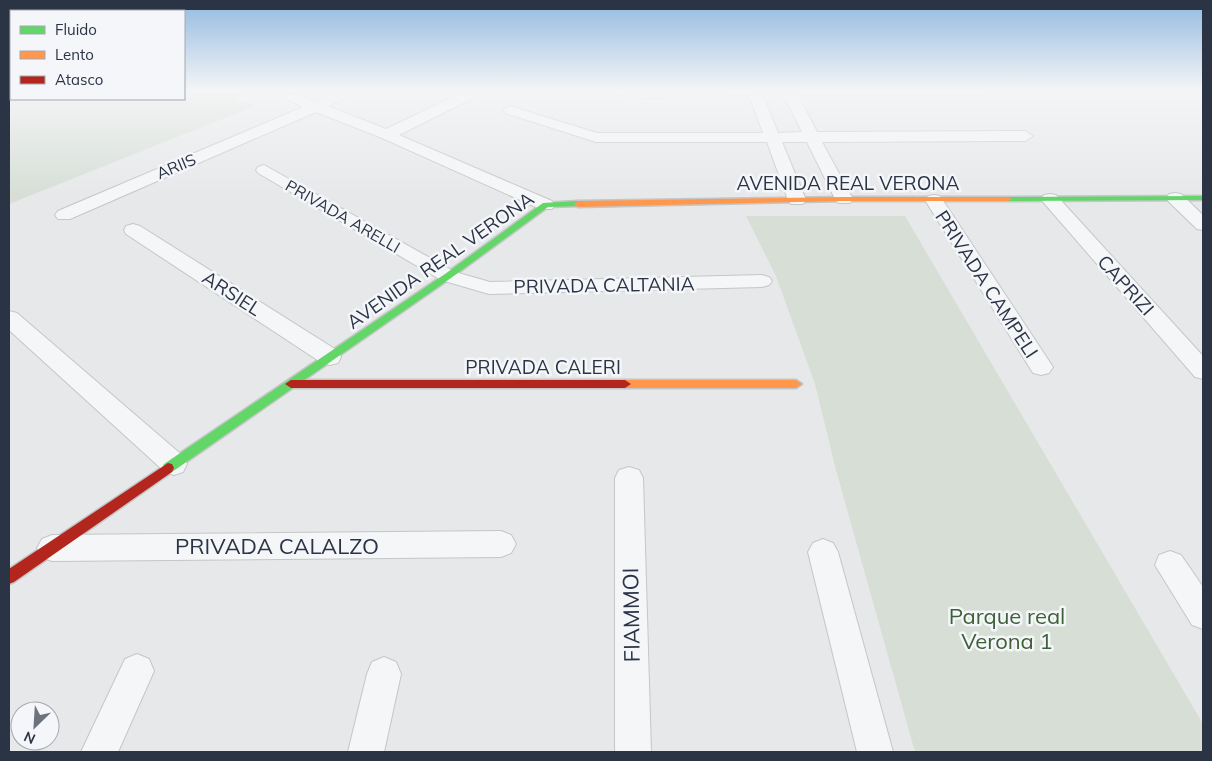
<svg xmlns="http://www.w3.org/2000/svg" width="1212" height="761" font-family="Mulish,sans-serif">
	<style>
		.green { fill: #d6ded6 }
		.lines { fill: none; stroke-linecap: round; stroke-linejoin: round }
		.street-casing { stroke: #c4c6c8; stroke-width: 2 }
		.fast-casing { stroke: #c4c6c8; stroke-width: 3 }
		.slow-casing { stroke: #c4c6c8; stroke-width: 3 }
		.jam-casing { stroke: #c4c6c8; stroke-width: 3 }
		.street { fill: #f5f6f7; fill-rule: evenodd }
		.fast { fill: #63d668; fill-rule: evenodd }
		.slow { fill: #ff974d; fill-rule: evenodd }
		.jam { fill: #b3261e; fill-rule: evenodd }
		.labels { text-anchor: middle; stroke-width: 5; stroke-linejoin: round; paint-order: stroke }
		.far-street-label { font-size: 16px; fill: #2b3445; stroke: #f4f6f9 }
		.street-label { font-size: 19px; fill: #2b3445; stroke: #f4f6f9 }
		.near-street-label { font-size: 22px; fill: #2b3445; stroke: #f4f6f9 }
		.near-park-label { font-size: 22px; fill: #3f6138; stroke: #f4f6f9 }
	</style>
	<rect width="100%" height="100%" fill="#e6e8ea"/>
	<path class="green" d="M9,90H11V99H184V90H254L234,98L255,106L9,204Z
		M746,216H905L1203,724V752H915L836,470L815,384L776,276Z"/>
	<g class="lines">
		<defs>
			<path id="street" d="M343,90H361L328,106L386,129L468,90H485L483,93L399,135L552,201L555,205L552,209H540L382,138L316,112L70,219H58L55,215L58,211L303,107L284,97L286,94H296L315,102Z
				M611,90H761L778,133L802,132L781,90H985L984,94L979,95H798L817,132L1025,131L1033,136L1025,141L822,142L853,199L850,203H838L835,199L807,142H782L806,200L803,204H791L788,200L767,142H596L505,113L503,110L510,106L597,133H763L749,95L641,98L613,93Z
				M264,165L455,272L490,282L762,275L769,277L772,281L769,285L762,287L489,294L441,280L258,173L256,170L258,167Z
				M1175,193L1181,194L1203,215V230L1197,229L1169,202L1166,198L1169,194Z
				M1050,194L1056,195L1203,356V379L1195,377L1044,203L1041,199L1044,195Z
				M934,195L940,196L1049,361L1053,367L1049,373L1041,375L1033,373L925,200L928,196Z
				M133,224L140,226L338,351L341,357L338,363L330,365L322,363L126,234L124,230L126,226Z
				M9,311L17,313L183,456L187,464L183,472L174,475L165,472L9,330Z
				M629,467L639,470L643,478L651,752H615V478L619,470Z
				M501,531L511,535L516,544L511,553L501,557L52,561L42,557L37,548L42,539L52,535Z
				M823,539L833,543L838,552L893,752H857L808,552L813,543Z
				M1170,551L1181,555L1203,587V629L1192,625L1155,565L1159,555Z
				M137,654L149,659L154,671L118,752H81L125,659Z
				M384,657L396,662L401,674L384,752H348L367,674L372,662Z"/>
			<path id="fast" d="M1203,196V200L1008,201L1004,199L1008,197Z
				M578,201L582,204L581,206L548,207L451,278L172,472L168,473L164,472L162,468L164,464L445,274L543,203Z"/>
			<path id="slow" d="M844,197H1008L1012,199L1008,201H844L578,207L574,204L578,201Z
				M625,380H796L802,384L796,388H625L619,384Z"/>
			<path id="jam" d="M291,380H625L631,384L625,388H291L285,384Z
				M168,463L172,464L174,468L172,472L14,582L9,584V569Z"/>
		</defs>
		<use href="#street" class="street-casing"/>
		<use href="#fast" class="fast-casing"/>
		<use href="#slow" class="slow-casing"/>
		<use href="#jam" class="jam-casing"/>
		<use href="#street" class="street"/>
		<use href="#fast" class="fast"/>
		<use href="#slow" class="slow"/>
		<use href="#jam" class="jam"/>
	</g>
	<linearGradient id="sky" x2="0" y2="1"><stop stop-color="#93bae0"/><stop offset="0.46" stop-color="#f4f5f6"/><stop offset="1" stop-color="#f4f5f6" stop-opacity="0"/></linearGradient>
	<rect width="1212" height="196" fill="url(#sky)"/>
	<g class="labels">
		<g class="far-street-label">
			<text transform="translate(176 166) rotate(-23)" y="6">ARIIS</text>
			<text transform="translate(343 216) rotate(30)" y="6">PRIVADA ARELLI</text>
		</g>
		<g class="street-label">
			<text x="848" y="190">AVENIDA REAL VERONA</text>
			<text transform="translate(440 260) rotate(-35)" y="7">AVENIDA REAL VERONA</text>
			<text transform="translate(987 284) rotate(57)" y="7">PRIVADA CAMPELI</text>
			<text transform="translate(604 285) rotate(-1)" y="7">PRIVADA CALTANIA</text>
			<text transform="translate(1126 285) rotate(48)" y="7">CAPRIZI</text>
			<text transform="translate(232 293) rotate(33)" y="7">ARSIEL</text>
			<text x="543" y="374">PRIVADA CALERI</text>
		</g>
		<g class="near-street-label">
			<text x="277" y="554">PRIVADA CALALZO</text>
			<text transform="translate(631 615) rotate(-91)" y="8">FIAMMOI</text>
		</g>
		<g class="near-park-label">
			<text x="1007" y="624">Parque real<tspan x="1007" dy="25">Verona 1</tspan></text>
		</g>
	</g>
	<rect width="1212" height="761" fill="none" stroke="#2b3445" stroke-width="20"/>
	<rect x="10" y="10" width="175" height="90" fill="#f4f6f9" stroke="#a4a8b1"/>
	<rect x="20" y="26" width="25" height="8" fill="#63d668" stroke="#a4a8b1"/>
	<text x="55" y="35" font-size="15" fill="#2b3445">Fluido</text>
	<rect x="20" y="51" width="25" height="8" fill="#ff974d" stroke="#a4a8b1"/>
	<text x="55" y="60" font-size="15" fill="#2b3445">Lento</text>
	<rect x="20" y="76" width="25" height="8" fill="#b3261e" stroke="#a4a8b1"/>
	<text x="55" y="85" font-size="15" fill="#2b3445">Atasco</text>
	<g transform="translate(35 726) rotate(205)"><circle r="24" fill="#f4f6f9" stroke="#a4a8b1"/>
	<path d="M0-4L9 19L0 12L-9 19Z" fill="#6c737f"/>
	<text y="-8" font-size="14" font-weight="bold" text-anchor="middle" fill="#2b3445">N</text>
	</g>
</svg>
